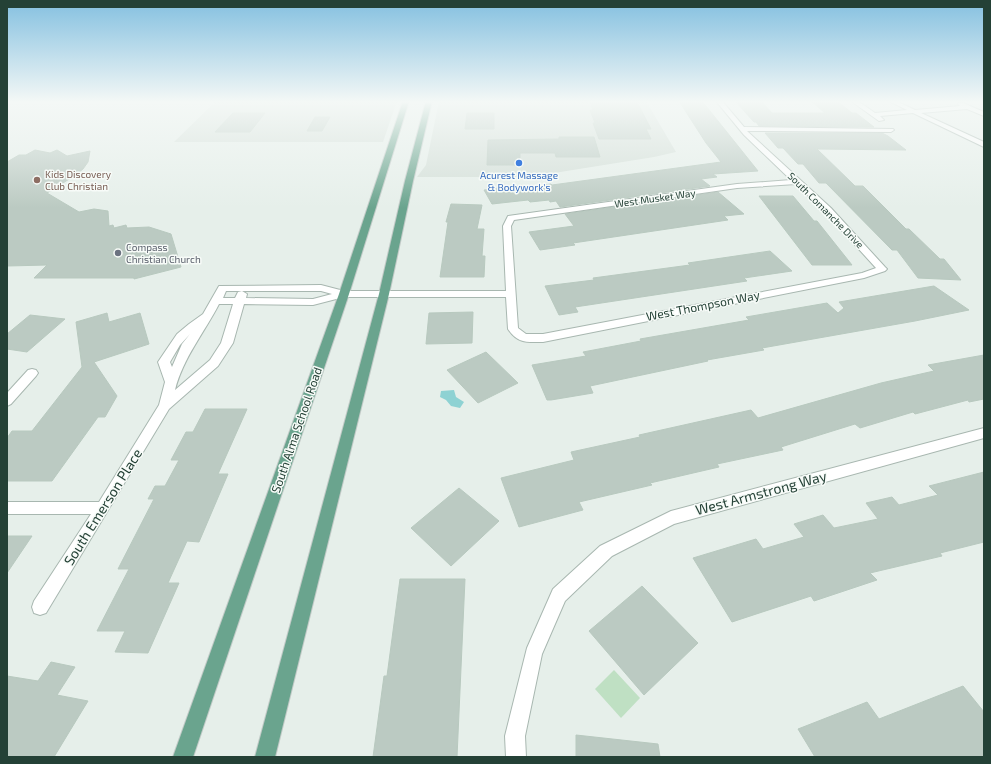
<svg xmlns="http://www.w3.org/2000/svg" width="991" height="764" font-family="'Exo 2',sans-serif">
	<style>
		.built { fill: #d4dfd8 }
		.green { fill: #bfe0c3 }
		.water { fill: #8ed2d3 }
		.building { fill: #bbcac2; stroke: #b8c9bf }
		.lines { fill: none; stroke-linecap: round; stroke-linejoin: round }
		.minor-casing { stroke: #a8b7b0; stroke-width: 2 }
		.major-casing { stroke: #c2cac7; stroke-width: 2 }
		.minor { fill: #fff; fill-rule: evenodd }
		.major { fill: #6aa48e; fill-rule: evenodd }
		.shop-dot { fill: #3f7fe0; stroke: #f7fbf8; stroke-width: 1.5 }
		.education-dot { fill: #8d6e63; stroke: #f7fbf8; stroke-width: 1.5 }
		.worship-dot { fill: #6b7280; stroke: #f7fbf8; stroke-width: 1.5 }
		.labels { text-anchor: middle; stroke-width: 3; stroke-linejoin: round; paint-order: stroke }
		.far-education-label { font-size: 10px; fill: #785e54; stroke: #f7fbf8; text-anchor: start }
		.far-shop-label { font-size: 10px; fill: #366cbe; stroke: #f7fbf8 }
		.far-street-label { font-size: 10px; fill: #244136; stroke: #f7fbf8 }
		.far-worship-label { font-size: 10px; fill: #5b616d; stroke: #f7fbf8; text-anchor: start }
		.street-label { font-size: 12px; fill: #244136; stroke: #f7fbf8 }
		.near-street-label { font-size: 14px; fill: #244136; stroke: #f7fbf8 }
	</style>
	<rect width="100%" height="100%" fill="#e6efea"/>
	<path class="built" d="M216,101H397L383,142H174Z
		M439,101H646L676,152L654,157L529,177H417L426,165Z"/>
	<path class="green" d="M614,670L640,698L621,718L595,689Z"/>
	<path class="water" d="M454,390L456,397L464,402L460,408L451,406L446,400L440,397L441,391Z"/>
	<path class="building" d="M679,101H702L758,171L713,174L717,177L701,179L710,186L560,207L556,201L550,202L549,200L530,202L528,200L492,204L484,190L522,185V188L551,184L552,185L721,162L706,143Z
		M811,101H837L852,113H856L874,127L759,126L756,122H754L736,102H762L772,113H825Z
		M590,102H637L651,129H646L651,139H599L593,123H595L590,110H593Z
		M233,113H265L250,132H215Z
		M467,113H494V129H465Z
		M315,117H330L322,131H307Z
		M765,133H882L888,136L906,150L817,149L855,186H863L906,229H909L940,259H944L961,280L918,278L897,250H892L826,183H819L803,164H798L783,148H778Z
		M559,137H594L600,157H556L555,153H520V165H487L488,140L559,139Z
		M35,150L50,153L57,150L67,156L90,151L88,162L83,169L74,176L47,193L79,212L94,209L108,211L109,226L113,225L114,228L126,225L127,228L149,227L171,234L181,267L134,279V278H34L47,265L7,266V162L19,155H26Z
		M718,192L744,214L724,216L728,220L573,243L575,245L540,250L529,232L574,226L565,214Z
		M759,196H793L814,221H817L852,265H812Z
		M451,204L482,205L477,229H484L482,256H485L484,277H440L448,222H446Z
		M770,251L792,271L744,278L747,281L575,307L578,312L559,315L545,286L594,280L593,278L690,265L688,263Z
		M934,286L969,310L915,321L762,348L764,350L707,360L708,361L590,386L593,393L551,400H547L532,365L586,356L583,352L641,341L640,339L749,320L746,317L827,303L838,313L844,308L839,302Z
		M473,312L472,343L426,344L429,313Z
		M107,313L109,322L140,313L149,344L94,362L117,396L105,417H98L52,481H7V438L12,431H32L82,367L76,322Z
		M30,315L65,319L27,352L7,349V334Z
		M486,352L518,383L478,403L447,370Z
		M984,355V399L969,402L968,400L915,414L913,412L860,428L855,424L781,447L783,450L717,464L719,467L650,483L652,485L579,502L583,510L519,527L501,478L574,460L571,452L640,437L639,435L751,410L758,418L881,383L934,371L928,365Z
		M205,409H247L218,474H228L199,542L187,541L168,583H179L148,653L115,652L125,631H97L129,569H118L154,499H148L155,486H165L179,460H171L186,432H193Z
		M984,472V542L940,553L942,556L870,573L877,580L814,601L811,596L732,622L693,558L756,539L763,549L804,537L794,524L823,515L834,528L878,519L866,503L892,497L899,505L938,495L929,486Z
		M459,488L499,521L451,566L411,528Z
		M7,536H32L7,573Z
		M400,579H465L457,757H373L384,676H387Z
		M642,586L698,643L644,695L589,631Z
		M51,662L75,667L57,695L88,701L54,757H7V676L38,681Z
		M963,686L984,712V757H815L798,729L867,702L879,719Z
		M576,735L658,744L660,757H576Z"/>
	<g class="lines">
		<defs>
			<path id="minor" d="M716,101H722L744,127L893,129L894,130L891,132L747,131L831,208L885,267L887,269L885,271L864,278L543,342C527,342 518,344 508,329L506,297H344L313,305L244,304L233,343L218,366L169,409L46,613L40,615L34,613L32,607L34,601L91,514H7V502H99L159,405L165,382L158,362L177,334L189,324L203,314L219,286L321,285L344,291H506L503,226L508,216L737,184L791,180L744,135ZM796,184L825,212L876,268L862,273L543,334H526L518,328L511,226L514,220L737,188ZM226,291H242L238,292L235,298H223ZM242,291H321L332,294L313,299L246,298L247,294ZM219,304H233L221,343L210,360L175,390C183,358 204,333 219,304ZM190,334L182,344L172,367L170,362L180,345Z
				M851,101H858L875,113L907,110L889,101H896L915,110L960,106L958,104L959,103H963L984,112V116L967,109L921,113L984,142V147L913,113L880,116L884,120L879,121Z
				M32,369L36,370L38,373L36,376L11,404L7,406V393L28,370Z
				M984,428V438L674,524L612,556L565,601L542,654L525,736L526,757H506L505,736L527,648L553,589L600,546L671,511Z"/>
			<path id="major" d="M403,101H409L349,294L193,757H173L339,294Z
				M426,101H432L413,181L389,294L275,757H255L379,294L405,181Z"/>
		</defs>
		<use href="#minor" class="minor-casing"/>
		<use href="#major" class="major-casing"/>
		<use href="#minor" class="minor"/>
		<use href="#major" class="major"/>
	</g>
	<linearGradient id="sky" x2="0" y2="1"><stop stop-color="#84c0e0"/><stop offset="0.49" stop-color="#f4f8f6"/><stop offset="1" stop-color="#f4f8f6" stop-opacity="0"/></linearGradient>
	<rect width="991" height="208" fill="url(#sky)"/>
	<circle class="shop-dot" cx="519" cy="163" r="4"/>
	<circle class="education-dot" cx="37" cy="180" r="4"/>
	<circle class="worship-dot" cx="118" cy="253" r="4"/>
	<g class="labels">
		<g class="far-education-label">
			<text x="45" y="178">Kids Discovery<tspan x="45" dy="12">Club Christian</tspan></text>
		</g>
		<g class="far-shop-label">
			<text x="519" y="179">Acurest Massage<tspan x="519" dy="12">&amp; Bodywork's</tspan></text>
		</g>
		<g class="far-street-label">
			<text transform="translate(655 198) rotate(-8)" y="4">West Musket Way</text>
			<text transform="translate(826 210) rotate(45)" y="4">South Comanche Drive</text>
		</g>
		<g class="far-worship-label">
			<text x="126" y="251">Compass<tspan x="126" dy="12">Christian Church</tspan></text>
		</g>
		<g class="street-label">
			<text transform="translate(703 306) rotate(-11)" y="4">West Thompson Way</text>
			<text transform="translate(297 430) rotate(-71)" y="4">South Alma School Road</text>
		</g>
		<g class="near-street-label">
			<text transform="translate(761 493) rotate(-15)" y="5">West Armstrong Way</text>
			<text transform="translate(103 507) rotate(-58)" y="5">South Emerson Place</text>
		</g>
	</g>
	<rect width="991" height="764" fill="none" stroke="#244136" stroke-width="16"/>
</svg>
